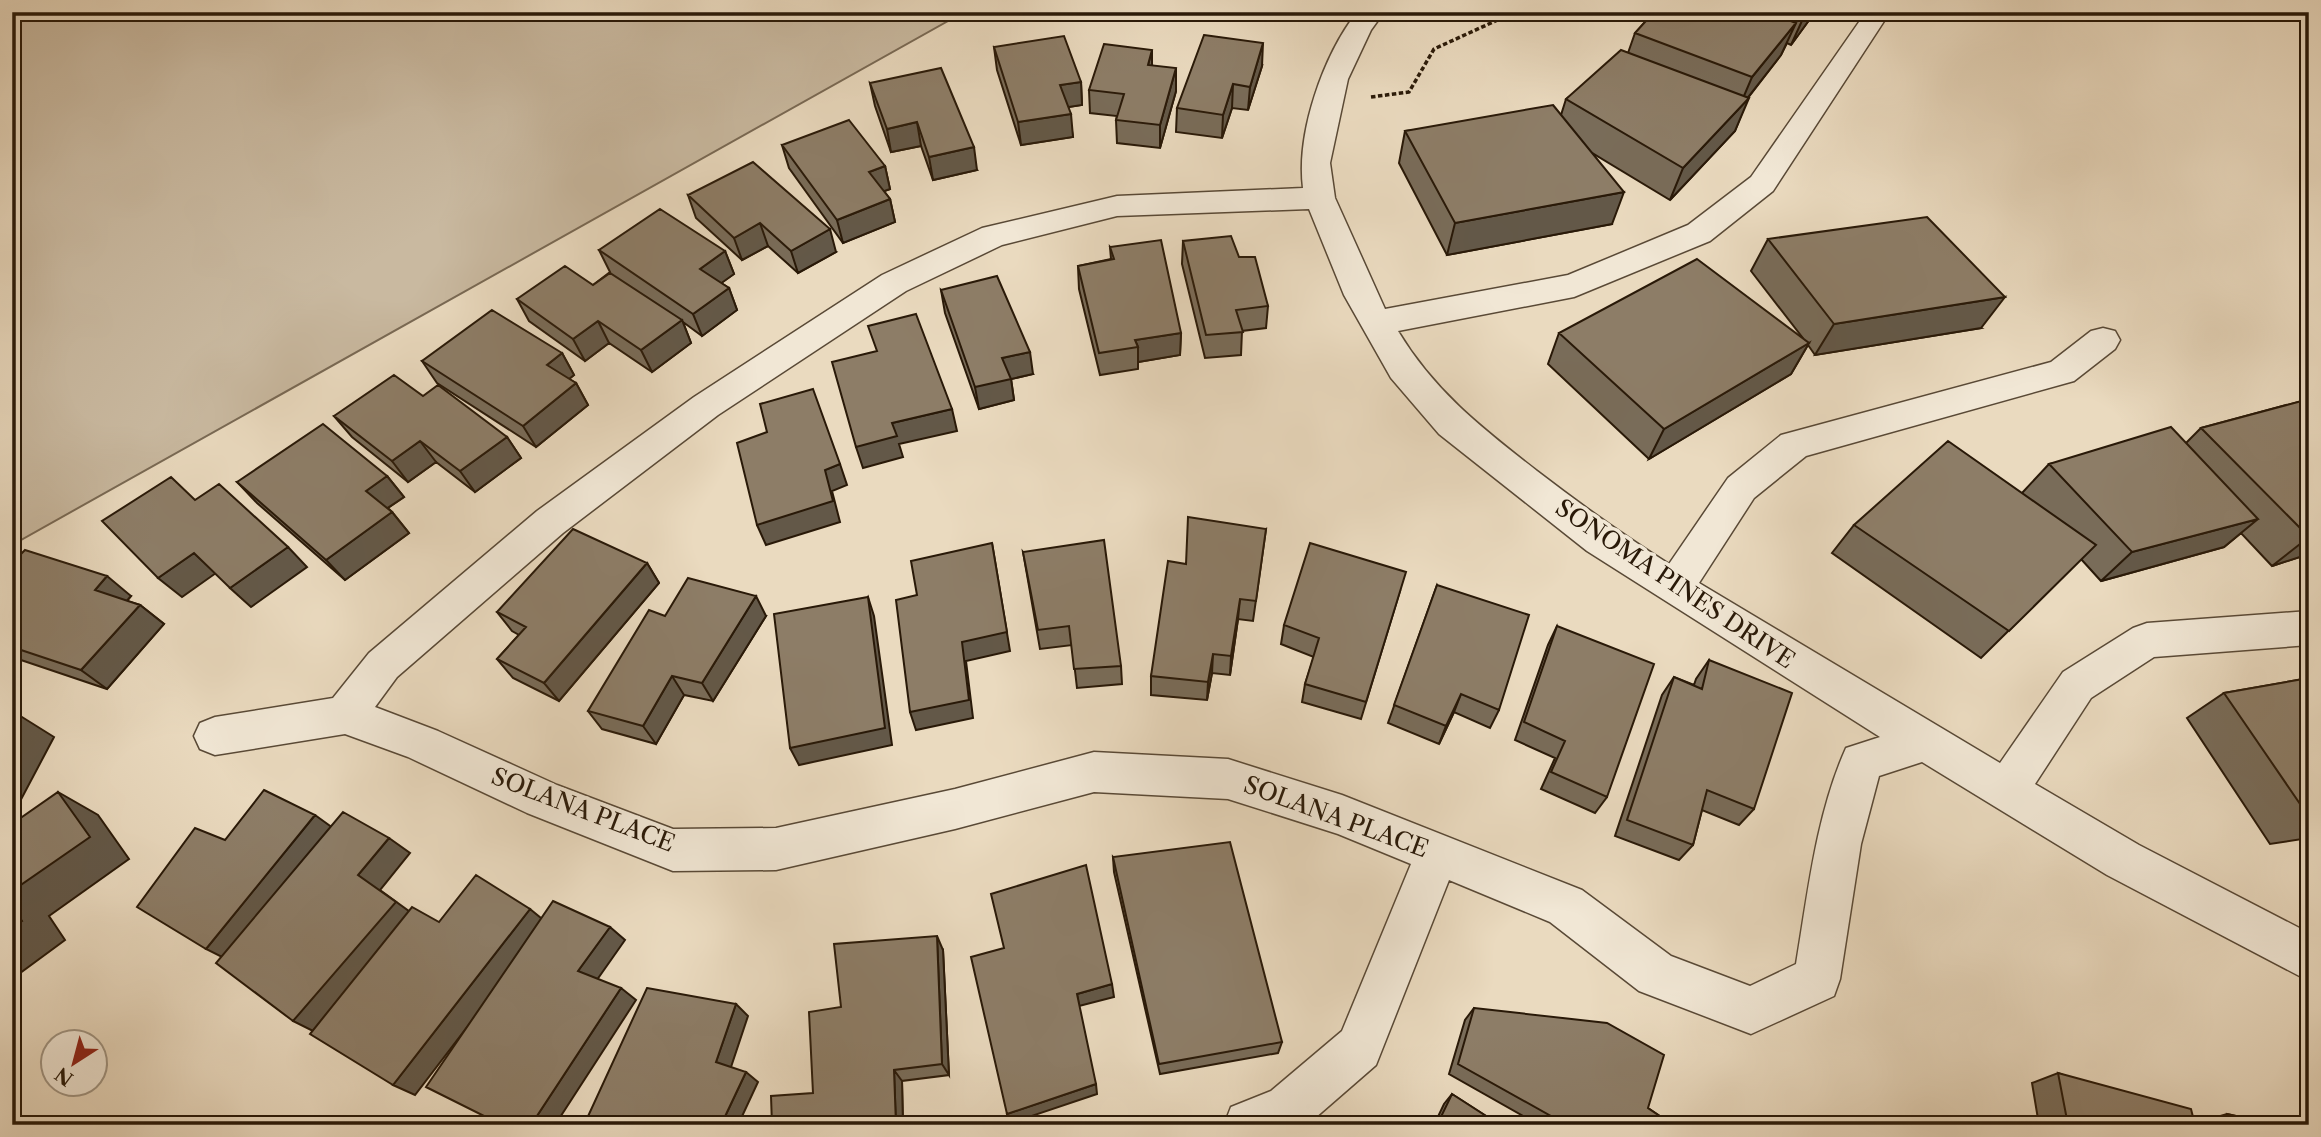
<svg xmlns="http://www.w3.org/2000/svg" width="2321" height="1137" font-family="'Libre Caslon Text',serif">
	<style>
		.green { fill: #c9b9a0; stroke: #796954; stroke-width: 2 }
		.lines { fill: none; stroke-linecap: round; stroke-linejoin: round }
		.minor-casing { stroke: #594936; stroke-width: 3 }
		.path { stroke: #291908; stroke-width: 3.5; stroke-dasharray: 4.5 2.5; stroke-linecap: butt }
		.minor { fill: #f1e7d5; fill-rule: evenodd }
		.wall { fill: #796c59; stroke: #291908; stroke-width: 2 }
		.shaded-wall { fill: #635848; stroke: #291908; stroke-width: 2 }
		.building { fill: #8d7d67; stroke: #291908; stroke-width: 2 }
		.labels { text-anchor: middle; stroke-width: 7; stroke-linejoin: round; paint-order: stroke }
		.street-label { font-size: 24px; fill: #291908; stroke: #f1e7d5 }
	</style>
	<rect width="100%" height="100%" fill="#eadabf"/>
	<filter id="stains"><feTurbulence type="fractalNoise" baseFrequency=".00286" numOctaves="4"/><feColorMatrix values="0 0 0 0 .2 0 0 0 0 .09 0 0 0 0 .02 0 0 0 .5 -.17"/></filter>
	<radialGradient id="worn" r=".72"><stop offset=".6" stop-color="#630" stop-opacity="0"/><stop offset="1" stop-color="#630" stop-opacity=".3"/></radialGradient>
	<path class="green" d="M12,12H964L12,545Z"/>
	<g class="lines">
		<defs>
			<path id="minor" d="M1357,12H1384L1371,30L1348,79L1330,163L1335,198L1385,309L1568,275L1688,225L1751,177L1866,12H1890L1773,191L1710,241L1574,297L1398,331C1434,391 1482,428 1537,471C1580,504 1623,535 1669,564L1728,478L1781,435L2051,362L2091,331L2103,328L2115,331L2120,340L2115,349L2074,381L1806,456L1754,498L1699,583L2000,763L2063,672L2133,628L2147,623L2309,611V645L2154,657L2091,698L2035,784L2139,845L2309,933V981L2107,875L1922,762L1879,776L1861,844L1840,979L1834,996L1751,1034L1639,991L1550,922L1449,880L1376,1065L1307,1125H1224L1231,1107L1271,1091L1342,1031L1411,864L1338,834L1228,799L1094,792L955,829L776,870L673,871L527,813L408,757L345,734L215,755L200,749L194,736L200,723L215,717L333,698L369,653L537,511L694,397L882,275L982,228L1117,196L1303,188C1296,133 1323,56 1357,12ZM1309,209L1344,295L1391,378L1439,434L1587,551L1880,737L1846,748C1816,815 1808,893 1796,964L1750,986L1671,956L1582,890L1342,795L1228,759L1094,752L955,789L776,828L673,829L557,785L438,731L375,707L397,677L563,533L718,415L906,291L1002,245L1117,216Z"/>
		</defs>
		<use href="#minor" class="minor-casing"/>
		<path class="path" d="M1371,97L1409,92L1434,49L1515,12"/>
		<use href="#minor" class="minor"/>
	</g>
	<path class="wall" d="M1654,12H1815L1791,45L1787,43L1781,55L1748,98L1735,131L1670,200L1592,153L1612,224L1447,255L1399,163L1405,131L1561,115L1566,99L1628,53L1635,33Z
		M994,47L1081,82L1082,105L1068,107L1073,137L1021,145L997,70Z
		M1152,65L1176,91L1160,148L1117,143L1116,120L1117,116L1090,113L1089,90Z
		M1262,66L1248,110L1232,108L1222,138L1176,132L1177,108Z
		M870,83L977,170L933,180L921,146L891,152L875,106Z
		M782,145L885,166L890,189L884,191L890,199L895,222L843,243L789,168Z
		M688,195L836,252L798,273L768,246L742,260L696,218Z
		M1768,239L1981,328L1815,355L1808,345L1791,374L1649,459L1548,364L1559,333L1802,337L1751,271Z
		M1183,241L1239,257L1268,306L1266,328L1242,331L1241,355L1205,358L1182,264Z
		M1110,247L1181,333L1180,355L1138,362V369L1100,375L1079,289L1078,266L1111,259Z
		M599,250L725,251L734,274L721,283L729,288L737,310L702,336L683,322L691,343L652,372L609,343L585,361L529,321L517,299L593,285L610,272Z
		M941,290L1033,374L1011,379L1014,400L979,409L945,313Z
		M562,353L574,375L569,379L576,383L588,405L536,447L437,383L422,361Z
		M423,396L507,437L521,458L475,492L436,462L408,482L352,437L334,416Z
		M2309,399V554L2272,566L2241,533L2224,547L2101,581L2081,559L1981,658L1832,553L1854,525L2022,493L2049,464L2186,443L2201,428Z
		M387,476L404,497L388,508L392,512L409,533L345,580L257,503L237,482Z
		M1266,529L1253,621L1238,619L1230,675L1212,673L1207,700L1151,695V676L1186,564Z
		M1023,552L1121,666L1122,684L1077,688L1072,645L1040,649Z
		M12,563L131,596L127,601L140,605L164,624L107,689L12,657Z
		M647,563L659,583L559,701L513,678L497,659L519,635L512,631L497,612Z
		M1437,585L1499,710L1490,728L1454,712L1439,744L1388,723Z
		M1400,591L1361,719L1302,702L1305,684L1314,657L1281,644L1284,625Z
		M665,616H766L713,701L684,695L656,744L602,729L588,711Z
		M1557,626L1607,797L1595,813L1541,789L1555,758L1515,740L1548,645Z
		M1709,660L1754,809L1739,825L1702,810L1693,845L1679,860L1615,836L1662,695L1674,677L1694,685L1696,679Z
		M2309,678V838L2270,844L2187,718L2224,693Z
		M1113,857L1282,1042L1278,1053L1160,1074L1114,872Z
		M943,950L949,1075L902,1081L903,1125H772L813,1093L841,1007Z
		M1474,1008L1648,1108L1673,1125H1539L1449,1074L1465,1020Z
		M2058,1073L2195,1125H2039L2032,1083Z
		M1452,1094L1500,1125H1434L1444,1104Z
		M2227,1114L2276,1125H2196V1123Z"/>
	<path class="shaded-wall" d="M1806,12H1815L1791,45Z
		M1796,23L1781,55L1738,110L1752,77Z
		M1263,43L1262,66L1248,110L1250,87Z
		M1152,50V73L1148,65Z
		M1176,68V91L1160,148V125Z
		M1081,82L1082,105L1062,108L1060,85Z
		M1233,84L1232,108L1222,138L1223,115Z
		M1749,98L1735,131L1670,200L1683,168Z
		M1071,114L1073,137L1021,145L1018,122Z
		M917,122L921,146L891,152L887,129Z
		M974,147L977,170L933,180L929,157Z
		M885,166L890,189L874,195L869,172Z
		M1624,192L1612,224L1447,255L1455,223Z
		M890,199L895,222L843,243L837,220Z
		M760,223L768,246L742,260L734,238Z
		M830,229L836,252L798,273L791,251Z
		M725,251L734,274L709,292L700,269Z
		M729,288L737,310L702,336L693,314Z
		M2005,297L1981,328L1815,355L1834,324Z
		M682,320L691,343L652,372L641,350Z
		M598,321L609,343L585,361L573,339Z
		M1181,333L1180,355L1138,362V347L1135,340Z
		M1809,343L1791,374L1649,459L1664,429Z
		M1030,352L1033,374L1011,379L1014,400L979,409L975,387L1002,358Z
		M562,353L574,375L559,387L547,365Z
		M576,383L588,405L536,447L523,426Z
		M952,409L957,431L899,444L903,457L863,468L856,447L892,423Z
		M507,437L521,458L475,492L460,471Z
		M420,441L436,462L408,482L392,461Z
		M840,464L847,485L832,491L840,522L766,545L757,525L825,470Z
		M387,476L404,497L383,511L366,491Z
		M392,512L409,533L345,580L326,560Z
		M2258,519L2224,547L2101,581L2132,552Z
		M2309,537V554L2272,566Z
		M992,543L1010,651L966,661L973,718L916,730L910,712L962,642Z
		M288,547L307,567L251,607L230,588Z
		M194,553L216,573L182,597L158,578Z
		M647,563L659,583L559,701L544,683Z
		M107,576L131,596L119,610L95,590Z
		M756,596L766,616L713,701L702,683Z
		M868,597L874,616L892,745L799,765L790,748Z
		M1240,599L1238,619L1230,675L1231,656Z
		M140,605L164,624L107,689L81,670Z
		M1213,654L1212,673L1207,700L1208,682Z
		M672,676L684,695L656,744L643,726Z
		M1461,694L1454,712L1439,744L1446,726Z
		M14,712L54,737L16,809L12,807V716Z
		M58,792L98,815L129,859L49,916L65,940L12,979V891Z
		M315,815L337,831L232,962L206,949Z
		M389,838L410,853L380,890L417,917L317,1033L293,1021L358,875Z
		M530,909L547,923L415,1095L393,1085Z
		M610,927L625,940L594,984L578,971Z
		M937,936L943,950L949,1075L942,1064Z
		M1112,984L1114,997L1079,1006L1077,994Z
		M621,988L636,1000L555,1125H531Z
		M736,1004L748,1016L729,1073L716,1062Z
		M894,1070L902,1081L903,1125H896Z
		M746,1072L758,1082L738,1125H721Z
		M1096,1084L1097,1094L1011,1123L1007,1114Z"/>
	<path class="building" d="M1654,12H1767L1796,23L1752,77L1635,33Z
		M1204,35L1263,43L1250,87L1233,84L1223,115L1177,108Z
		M1064,36L1081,82L1060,85L1071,114L1018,122L994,47Z
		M1104,44L1152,50L1148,65L1176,68L1160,125L1116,120L1124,94L1089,90Z
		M1621,50L1749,98L1683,168L1566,99Z
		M941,68L974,147L929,157L917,122L887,129L870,83Z
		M1553,105L1624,192L1455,223L1405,131Z
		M849,120L885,166L869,172L890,199L837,220L782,145Z
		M753,162L830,229L791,251L760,223L734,238L688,195Z
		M660,209L725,251L700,269L729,288L693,314L599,250Z
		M1927,217L2005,297L1834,324L1768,239Z
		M1231,236L1239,257H1255L1268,306L1236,310L1243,332L1206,335L1183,241Z
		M1161,240L1181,333L1135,340L1138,347L1099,353L1078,266L1114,259L1110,247Z
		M1697,259L1809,343L1664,429L1559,333Z
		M565,266L593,285L610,273L682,320L641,350L598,321L573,339L517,299Z
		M997,276L1030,352L1002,358L1011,379L975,387L941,290Z
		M492,310L562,353L547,365L576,383L523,426L422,361Z
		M916,314L952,409L892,423L897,436L856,447L832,362L877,351L868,326Z
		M394,375L423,396L438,385L507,437L460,471L420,441L392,461L334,416Z
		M813,389L840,464L825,470L833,501L757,525L737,443L767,432L760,404Z
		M2309,399V537L2201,428Z
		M323,424L387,476L366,491L392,512L326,560L237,482Z
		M2171,427L2258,519L2132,552L2049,464Z
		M1948,441L2096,545L2009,631L1854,525Z
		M171,477L195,500L219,484L288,547L230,588L194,553L158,578L102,521Z
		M1188,517L1266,529L1256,601L1240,599L1231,656L1213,654L1208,682L1151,676L1168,561L1186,564Z
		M573,529L647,563L544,683L497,659L526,627L497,612Z
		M1104,540L1121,666L1074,669L1069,626L1038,630L1023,552Z
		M992,543L1007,632L962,642L969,700L910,712L896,600L917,595L911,561Z
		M1310,543L1406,572L1366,702L1305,684L1319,638L1284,625Z
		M25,550L107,576L95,590L140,605L81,670L12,647V563Z
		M688,578L756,596L702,683L672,676L643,726L588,711L649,610L665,616Z
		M1437,585L1529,615L1499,710L1461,694L1446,726L1394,705Z
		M868,597L885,728L790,748L774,614Z
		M1557,626L1654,664L1607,797L1551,772L1565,741L1524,722Z
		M1709,660L1792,693L1754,809L1707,790L1693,845L1627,820L1674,677L1702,689Z
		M2309,678V817L2224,693Z
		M264,790L315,815L206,949L137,907L195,828L225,840Z
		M58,792L90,837L12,891V824Z
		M343,812L389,838L358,875L396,902L293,1021L216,963Z
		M1230,842L1282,1042L1159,1064L1113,857Z
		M1086,865L1112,984L1077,994L1096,1084L1007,1114L971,957L1004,948L991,894Z
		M476,875L530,909L393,1085L310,1034L412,907L439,922Z
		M553,901L610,927L578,971L621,988L531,1125H502L426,1087Z
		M12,906L22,921L12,928Z
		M937,936L942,1064L894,1070L896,1125H772L771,1096L813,1093L809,1012L841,1007L834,944Z
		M647,988L736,1004L716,1062L746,1072L721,1125H584Z
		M1474,1008L1607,1023L1664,1055L1648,1108L1673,1125H1567L1458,1064Z
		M2058,1073L2191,1109L2195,1125H2068Z
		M1452,1094L1500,1125H1437Z
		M2227,1114L2276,1125H2229Z"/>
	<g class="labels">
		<g class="street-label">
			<text transform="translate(1675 584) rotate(34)" y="8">SONOMA PINES DRIVE</text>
			<text transform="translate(583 810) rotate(21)" y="8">SOLANA PLACE</text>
			<text transform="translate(1336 817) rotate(20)" y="8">SOLANA PLACE</text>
		</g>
	</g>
	<rect width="2321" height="1137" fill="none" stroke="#eadabf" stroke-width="42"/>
	<rect x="14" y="14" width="2293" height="1109" fill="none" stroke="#291908" stroke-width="3.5"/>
	<rect x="21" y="21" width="2279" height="1095" fill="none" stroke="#291908" stroke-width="2"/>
	<g transform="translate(74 1063) rotate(216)"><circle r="33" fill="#f1e7d5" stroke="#a19583" stroke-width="2"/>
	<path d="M0-5L12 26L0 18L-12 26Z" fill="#8f2418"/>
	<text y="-10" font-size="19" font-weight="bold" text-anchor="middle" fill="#291908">N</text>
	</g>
	<rect width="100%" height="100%" filter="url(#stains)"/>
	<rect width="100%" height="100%" fill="url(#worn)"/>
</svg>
